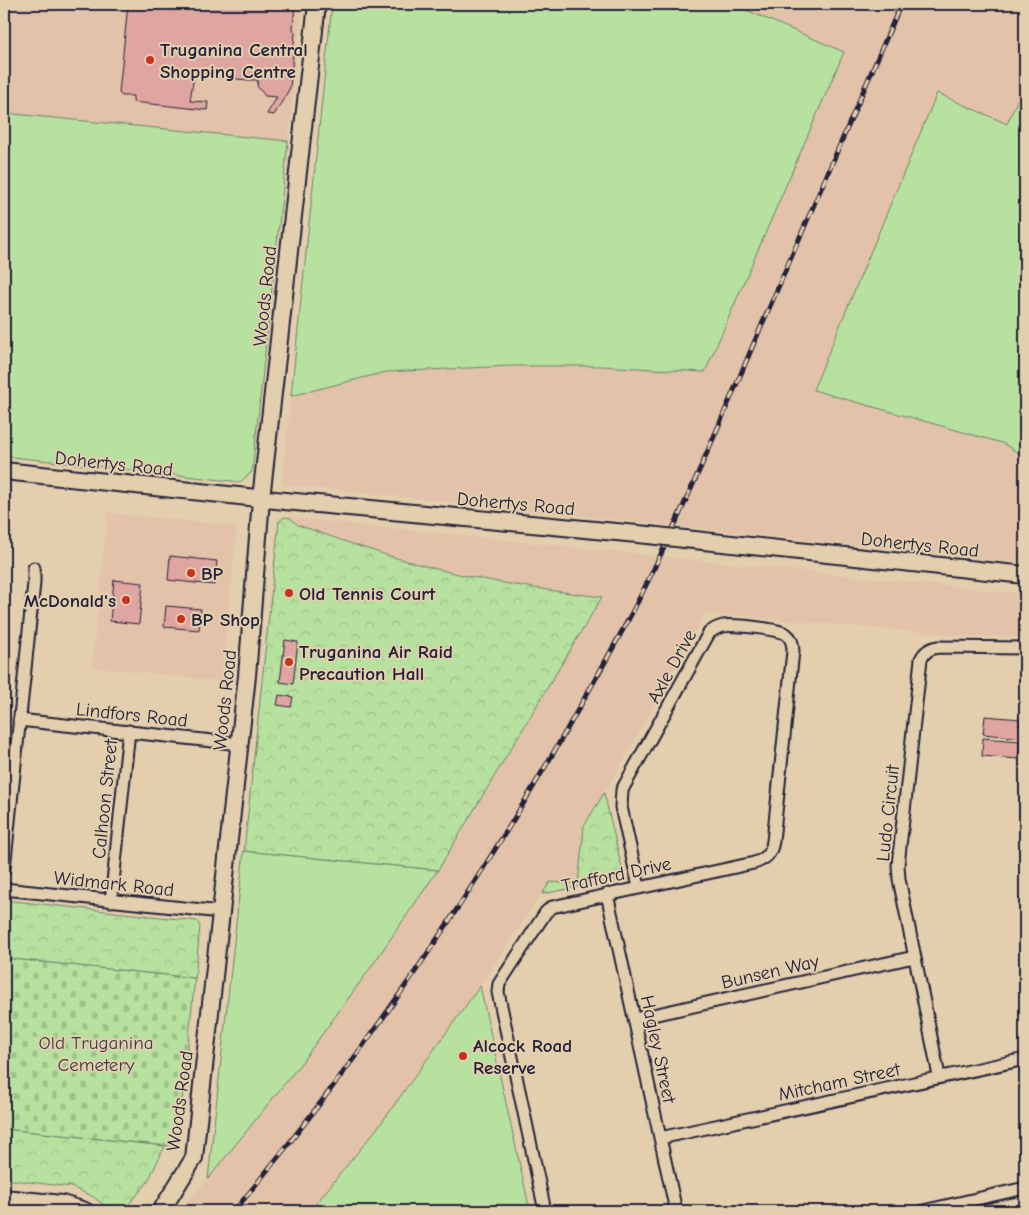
<svg xmlns="http://www.w3.org/2000/svg" width="1029" height="1215" font-family="'Comic Neue',sans-serif">
	<style>
		.built { fill: #e2c2a9 }
		.grass { fill: #b7e19e; stroke: #6c826c }
		.cemetery { fill: url(#cemetery-stones); stroke: #6c826c }
		.park { fill: url(#park-crowns); stroke: #6c826c }
		.building { fill: #dfa5a1; stroke: #22223b }
		.lines { fill: none; stroke-linecap: round; stroke-linejoin: round }
		.street-casing { stroke: #22223b; stroke-width: 15 }
		.secondary-casing { stroke: #22223b; stroke-width: 20 }
		.street { stroke: #e3cead; stroke-width: 11 }
		.secondary { stroke: #e3cead; stroke-width: 16 }
		.rail-casing { stroke: #22223b; stroke-width: 5 }
		.rail { stroke: #e3cead; stroke-width: 3; stroke-dasharray: 9; stroke-linecap: butt }
		.secondary-bridge-casing { stroke: #22223b; stroke-width: 20; stroke-linecap: butt }
		.secondary-bridge { stroke: #e3cead; stroke-width: 16 }
		.poi-dot { fill: #c8321e; stroke: #e3cead; stroke-width: 2 }
		.labels { text-anchor: middle; stroke-width: 4; stroke-linejoin: round; paint-order: stroke }
		.poi-label { font-size: 19px; font-weight: bold; fill: #22223b; stroke: #e3cead; text-anchor: start }
		.street-label { font-size: 19px; fill: #22223b; stroke: #e3cead }
		.park-label { font-size: 19px; fill: #383f4a; stroke: #e3cead }
	</style>
	<defs>
		<pattern id="cemetery-stones" width="16" height="16" patternUnits="userSpaceOnUse" patternTransform="scale(1.25)"><rect width="16" height="16" fill="#b7e19e"/><path d="M2 7V4a2 2 0 0 1 4 0v3zM10 15v-3a2 2 0 0 1 4 0v3z" fill="#9dc189"/></pattern>
		<pattern id="park-crowns" width="20" height="18" patternUnits="userSpaceOnUse" patternTransform="scale(1.25)"><rect width="20" height="18" fill="#b7e19e"/><path d="M2 6a3 3 0 1 1 6 0M12 15a3 3 0 1 1 6 0" fill="none" stroke="#9dc189"/></pattern>
	</defs>
	<rect width="100%" height="100%" fill="#e3cead"/>
	<filter id="ink" filterUnits="userSpaceOnUse"><feTurbulence type="fractalNoise" baseFrequency=".02" numOctaves="2"/><feDisplacementMap in="SourceGraphic" scale="10" xChannelSelector="R" yChannelSelector="G"/><feConvolveMatrix kernelMatrix="1 2 1 2 8 2 1 2 1" color-interpolation-filters="sRGB"/></filter>
	<g filter="url(#ink)">
		<path class="built" d="M5,4H302L288,141L4,114V6Z
			M732,4H1025V82L1007,124L937,93L813,390L1002,443L1025,457V563L282,484L291,396L386,372L511,366H602L844,53Z
			M108,513L237,526L221,681L92,667Z
			M290,518L1025,594V636H966L705,613L622,763L584,826L578,885L549,882L480,986L379,1126L310,1211H179L208,1179L302,1062L371,967L445,859L601,598L502,583L409,562L298,525Z"/>
		<path class="grass" d="M332,4H732L844,52L705,372L602,366H511L386,372L291,396Z
			M1025,82V457L1002,443L813,390L937,93L1007,124Z
			M4,113L288,141L252,472L240,482L4,456Z
			M244,851L438,870L371,967L302,1062L208,1179Z
			M480,986L530,1211H310L379,1126Z"/>
		<path class="cemetery" d="M4,958L195,978L177,1147L4,1129Z"/>
		<path class="park" d="M285,517L290,518L298,525C336,538 373,552 411,562C473,580 537,589 602,597L438,870L244,851L279,521Z
			M604,793L623,872L618,879L542,894L550,882L578,884L584,826Z
			M4,900L197,921L200,926L195,978L4,958Z
			M4,1129L165,1146L147,1183L123,1211H112L92,1196L71,1187L4,1179Z"/>
		<path class="building" d="M128,4H295L293,29L295,33L290,88L274,115L267,114L277,97L265,96L257,86L258,80H248L194,75L190,101L208,102L207,110L133,102V96H122L119,93Z
			M170,556L217,561L214,585L168,580Z
			M114,580L143,583L139,624L110,621Z
			M166,606L201,609L199,630L164,627Z
			M285,640L298,642L293,684L280,682Z
			M279,695L293,697L291,707L277,705Z
			M985,716L1020,719L1019,725L1024,726L1023,738L983,734Z
			M983,738L1020,741L1018,759L982,756Z"/>
		<g class="lines">
			<defs>
				<path id="street" d="M19,720L240,744
					M4,869L34,583V568
					M4,889L221,912
					M607,894L676,1211
					M111,901L129,731
					M635,1019L914,957
					M939,1076L899,879L898,865L921,659C925,651 930,648 939,647L1025,648
					M660,1138L1025,1059
					M545,1211L498,992L499,984L546,912L552,907L754,863C766,859 771,854 773,841L793,651C793,645 792,638 786,634C779,629 733,624 723,626C718,627 714,629 709,633L622,790L621,807L639,887
					M923,1211L1025,1188"/>
				<path id="secondary" d="M4,471L285,501L648,535
					M694,540L1025,575
					M4,1198L62,1204L85,1211
					M161,1211L194,1158L247,676L261,499L317,4"/>
			</defs>
			<use href="#street" class="street-casing"/>
			<use href="#secondary" class="secondary-casing"/>
			<use href="#street" class="street"/>
			<use href="#secondary" class="secondary"/>
			<defs>
				<path id="rail" d="M234,1211C359,1062 469,900 566,731C590,688 615,646 637,603C680,518 717,430 754,343C803,230 852,117 901,4"/>
			</defs>
			<use href="#rail" class="rail-casing"/>
			<use href="#rail" class="rail"/>
			<defs>
				<path id="secondary-bridge" d="M648,535L694,540"/>
			</defs>
			<use href="#secondary-bridge" class="secondary-bridge-casing"/>
			<use href="#secondary-bridge" class="secondary-bridge"/>
		</g>
	</g>
	<g class="poi-dot">
		<circle cx="150" cy="60" r="5"/>
		<circle cx="191" cy="573" r="5"/>
		<circle cx="289" cy="593" r="5"/>
		<circle cx="126" cy="600" r="5"/>
		<circle cx="181" cy="619" r="5"/>
		<circle cx="289" cy="662" r="5"/>
		<circle cx="463" cy="1056" r="5"/>
	</g>
	<g class="labels">
		<g class="poi-label">
			<text x="160" y="56">Truganina Central<tspan x="160" dy="22">Shopping Centre</tspan></text>
			<text x="201" y="580">BP</text>
			<text x="299" y="600">Old Tennis Court</text>
			<text x="116" y="607" text-anchor="end">McDonald's</text>
			<text x="191" y="626">BP Shop</text>
			<text x="299" y="658">Truganina Air Raid<tspan x="299" dy="22">Precaution Hall</tspan></text>
			<text x="473" y="1052">Alcock Road<tspan x="473" dy="22">Reserve</tspan></text>
		</g>
		<g class="street-label">
			<text transform="translate(264 296) rotate(-84)" y="7">Woods Road</text>
			<text transform="translate(114 463) rotate(6)" y="7">Dohertys Road</text>
			<text transform="translate(516 503) rotate(5)" y="7">Dohertys Road</text>
			<text transform="translate(920 544) rotate(6)" y="7">Dohertys Road</text>
			<text transform="translate(671 666) rotate(-61)" y="7">Axle Drive</text>
			<text transform="translate(224 700) rotate(-84)" y="7">Woods Road</text>
			<text transform="translate(132 714) rotate(6)" y="7">Lindfors Road</text>
			<text transform="translate(104 799) rotate(-84)" y="7">Calhoon Street</text>
			<text transform="translate(887 813) rotate(-84)" y="7">Ludo Circuit</text>
			<text transform="translate(616 874) rotate(-12)" y="7">Trafford Drive</text>
			<text transform="translate(114 883) rotate(6)" y="7">Widmark Road</text>
			<text transform="translate(770 971) rotate(-13)" y="7">Bunsen Way</text>
			<text transform="translate(659 1049) rotate(78)" y="7">Hagley Street</text>
			<text transform="translate(839 1081) rotate(-12)" y="7">Mitcham Street</text>
			<text transform="translate(179 1101) rotate(-82)" y="7">Woods Road</text>
		</g>
		<g class="park-label">
			<text x="96" y="1049">Old Truganina<tspan x="96" dy="22">Cemetery</tspan></text>
		</g>
	</g>
	<rect width="1029" height="1215" fill="none" stroke="#e3cead" stroke-width="20"/>
	<rect x="10" y="10" width="1009" height="1195" fill="none" stroke="#22223b" stroke-width="2" filter="url(#ink)"/>
</svg>
